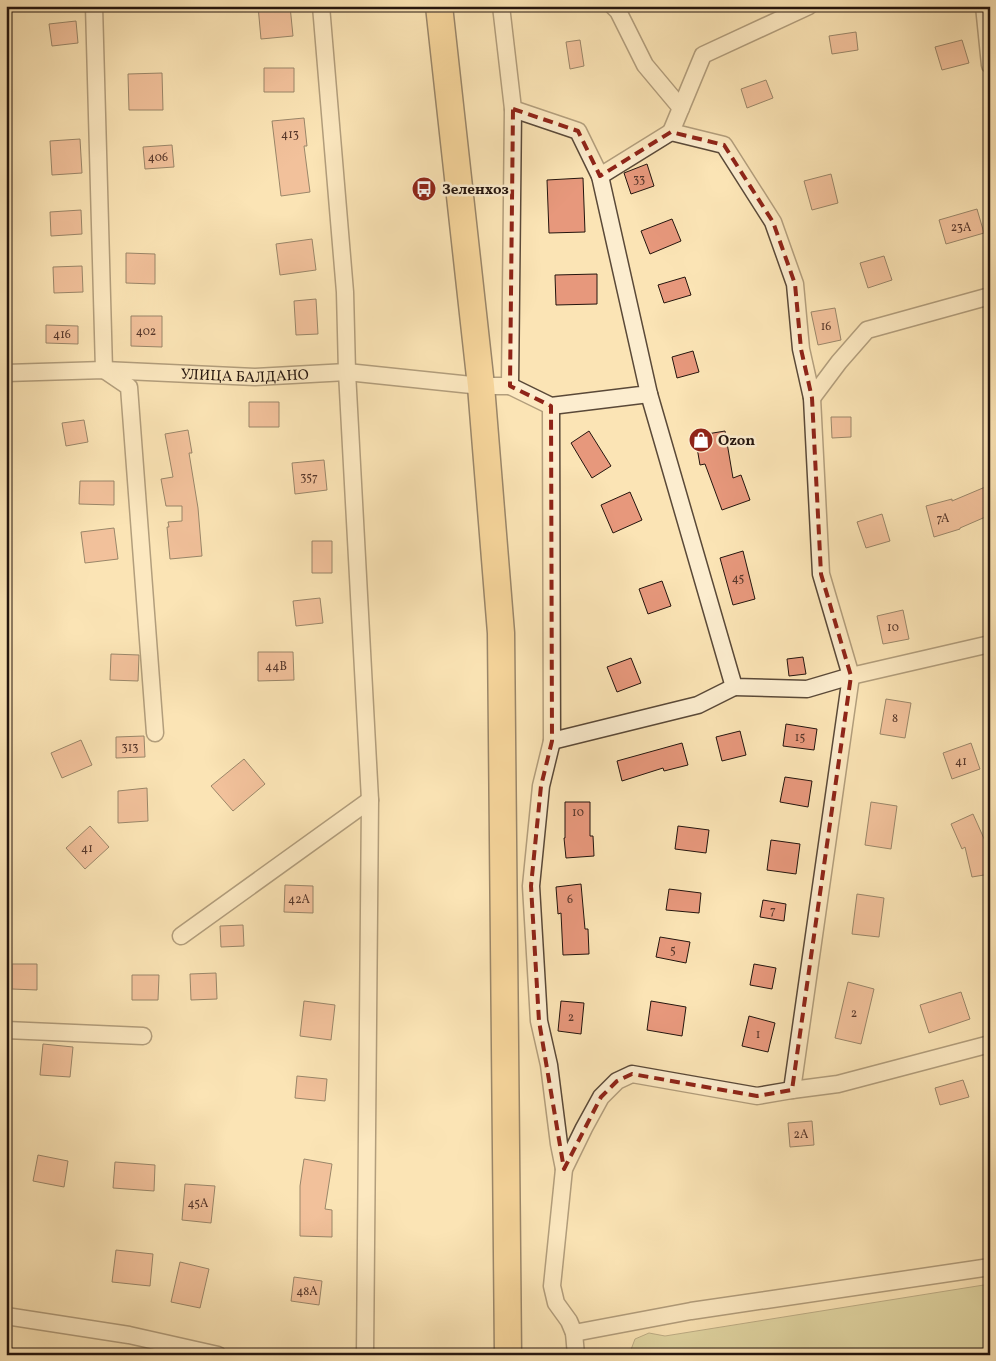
<svg xmlns="http://www.w3.org/2000/svg" width="996" height="1361" font-family="Vollkorn,serif">
	<style>
		.green { fill: #bfc48d; stroke: #726c4e }
		.building { fill: #e7987c; stroke: #24150e }
		.lines { fill: none; stroke-linecap: round; stroke-linejoin: round }
		.street-casing { stroke: #5a4938; stroke-width: 19 }
		.primary-casing { stroke: #24150e; stroke-width: 29 }
		.street { stroke: #fcedcf; stroke-width: 16 }
		.primary { stroke: #eec27a; stroke-width: 26 }
		.marked { fill: none; stroke: #8f2418; stroke-width: 4; stroke-dasharray: 10 6; stroke-linejoin: round }
		.labels { text-anchor: middle; stroke-width: 5; stroke-linejoin: round; paint-order: stroke }
		.number-label { font-size: 12px; fill: #55362a }
		.poi-label { font-size: 15px; font-weight: bold; fill: #24150e; stroke: #fcedcf; text-anchor: start }
		.street-label { font-size: 15px; fill: #24150e; stroke: #fcedcf }
	</style>
	<rect width="100%" height="100%" fill="#fbe4b5"/>
	<filter id="stains"><feTurbulence type="fractalNoise" baseFrequency=".004" numOctaves="4"/><feColorMatrix values="0 0 0 0 .2 0 0 0 0 .09 0 0 0 0 .02 0 0 0 .5 -.17"/></filter>
	<radialGradient id="worn" r=".72"><stop offset=".6" stop-color="#630" stop-opacity="0"/><stop offset="1" stop-color="#630" stop-opacity=".3"/></radialGradient>
	<path class="green" d="M990,1284V1355H629L635,1339L649,1333L665,1336Z"/>
	<path class="building" d="M258,6H290L293,36L261,39Z
		M76,21L78,43L52,46L49,24Z
		M856,32L858,50L832,54L829,36Z
		M580,40L584,66L570,69L566,42Z
		M962,40L969,63L942,70L935,47Z
		M264,68H294V92H264Z
		M162,73L163,110H129L128,74Z
		M766,80L773,98L747,108L741,89Z
		M304,118L307,146H304L310,192L281,196L272,121Z
		M80,139L82,173L52,175L50,141Z
		M172,145L174,167L145,169L143,147Z
		M647,164L654,186L631,194L624,173Z
		M831,174L838,203L812,210L804,181Z
		M583,178L585,232L549,233L547,180Z
		M977,209L984,233L946,244L939,220Z
		M81,210L82,234L51,236L50,212Z
		M672,219L681,241L650,254L641,231Z
		M312,239L316,270L280,275L276,244Z
		M126,253L155,254V284L126,283Z
		M884,256L892,280L868,288L860,263Z
		M82,266L83,292L54,293L53,267Z
		M597,274V304L556,305L555,275Z
		M685,277L691,295L664,303L658,285Z
		M316,299L318,334L296,335L294,301Z
		M835,308L841,340L818,345L811,312Z
		M131,316H162V347L131,346Z
		M46,325L78,326V344L46,343Z
		M693,351L699,372L677,378L672,357Z
		M249,402H279V427H249Z
		M831,417H851V437L832,438Z
		M84,420L88,442L66,446L62,423Z
		M188,430L192,453H189L198,508L202,556L170,559L167,527H169L168,522L182,521V506H166L161,479L173,477L165,434Z
		M589,431L611,466L592,478L571,443Z
		M725,431L733,478L741,475L750,500L722,510L705,464L700,465L695,436Z
		M324,460L327,490L295,494L292,463Z
		M80,481H114V505L79,504Z
		M990,485V515L960,528V529L934,537L926,506L952,499V501Z
		M630,492L642,520L613,533L601,505Z
		M882,514L890,541L866,548L857,522Z
		M114,528L118,559L85,563L81,532Z
		M312,541H332V573H312Z
		M743,551L755,599L733,605L720,558Z
		M662,581L671,606L648,614L639,589Z
		M320,598L323,623L296,626L293,601Z
		M903,610L909,639L883,644L877,616Z
		M258,652H293L294,680L258,681Z
		M111,654L139,655L138,681L110,680Z
		M803,657L806,674L789,676L787,659Z
		M631,658L641,683L617,692L607,667Z
		M886,699L911,703L905,738L880,734Z
		M786,724L817,729L814,750L783,746Z
		M740,731L746,755L722,761L716,737Z
		M144,736L145,757L116,758V737Z
		M81,740L92,765L62,778L51,753Z
		M682,743L688,765L664,771L663,768L622,781L617,761Z
		M971,743L980,769L952,779L943,753Z
		M244,759L265,784L233,811L211,786Z
		M785,777L812,781L808,807L780,802Z
		M147,788L148,821L118,823V791Z
		M565,802H590V836H593L594,856L566,858L564,838H565Z
		M871,802L897,806L891,849L865,845Z
		M973,814L990,852V874L972,877L965,847L962,849L951,824Z
		M90,826L109,847L85,869L66,848Z
		M678,826L709,830L706,853L675,849Z
		M771,840L800,844L796,874L767,870Z
		M581,884L585,929H588L589,954L563,955L561,913L558,914L556,887Z
		M285,885L313,886V913L284,912Z
		M669,889L701,893L699,913L666,910Z
		M857,894L884,898L879,937L852,934Z
		M763,900L786,904L784,921L760,917Z
		M243,925L244,946L221,947L220,926Z
		M660,937L690,942L686,963L656,957Z
		M12,964H37V990L12,989Z
		M754,964L776,968L772,989L750,985Z
		M216,973L217,999L191,1000L190,974Z
		M132,975H159L158,1000H132Z
		M848,982L874,989L861,1044L835,1038Z
		M961,992L970,1019L929,1033L920,1005Z
		M304,1001L335,1005L331,1040L300,1036Z
		M561,1001L584,1003L581,1034L558,1031Z
		M651,1001L686,1007L682,1036L647,1030Z
		M749,1016L775,1023L768,1052L742,1046Z
		M43,1044L73,1047L70,1077L40,1075Z
		M297,1076L327,1079L325,1101L295,1098Z
		M963,1080L969,1097L940,1105L935,1088Z
		M812,1121L814,1145L790,1147L788,1123Z
		M38,1155L68,1161L64,1187L33,1181Z
		M304,1159L332,1164L325,1209L332,1210V1237L300,1236V1186Z
		M115,1162L155,1165L154,1191L113,1188Z
		M185,1184L215,1186L211,1223L182,1220Z
		M116,1250L153,1254L150,1286L112,1282Z
		M180,1262L209,1269L200,1308L171,1302Z
		M294,1277L322,1281L319,1305L291,1301Z"/>
	<g class="lines">
		<defs>
			<g id="street">
				<path d="M94,6L104,370L129,387L155,733"/>
				<path d="M321,6L345,292L347,372L370,800L365,1355"/>
				<path d="M501,6L513,109L578,131L600,176L671,132L724,145L773,222L795,284L801,349L812,398L821,574L851,676L792,1090"/>
				<path d="M613,6L618,11L645,65L681,108"/>
				<path d="M984,6L990,65"/>
				<path d="M671,132L703,55L809,6"/>
				<path id="s1" d="M6,373L104,370L255,377L347,372L481,386H510L513,109"/>
				<path d="M510,386L551,406L649,394L600,176"/>
				<path d="M649,394L734,687L807,689L851,676L990,644"/>
				<path d="M812,398L839,362L867,330L990,296"/>
				<path d="M551,406L552,741L698,705L734,687"/>
				<path d="M552,741L541,786L531,886L539,1021L549,1065L559,1144L564,1169"/>
				<path d="M181,936L370,800"/>
				<path d="M6,1030L143,1036"/>
				<path d="M6,1316L129,1335L218,1355"/>
				<path d="M574,1333L691,1311L990,1267"/>
				<path d="M576,1355L574,1333L569,1321L556,1303L552,1286L564,1169L584,1128L601,1097L617,1081L632,1074L757,1096L792,1090L838,1084L990,1044"/>
			</g>
			<path id="primary" d="M439,6L481,386L501,633L508,1355"/>
		</defs>
		<use href="#street" class="street-casing"/>
		<use href="#primary" class="primary-casing"/>
		<use href="#street" class="street"/>
		<use href="#primary" class="primary"/>
	</g>
	<path d="M0 0H996V1361H0ZM513,109L578,131L600,176L671,132L724,145L773,222L795,284L801,349L812,398L821,574L851,676L792,1090L757,1096L632,1074L617,1081L601,1097L564,1169L539,1021L531,886L541,786L552,741L551,406L510,386Z" fill="#fbe4b5" fill-opacity=".55" fill-rule="evenodd"/>
	<path class="marked" d="M513,109L578,131L600,176L671,132L724,145L773,222L795,284L801,349L812,398L821,574L851,676L792,1090L757,1096L632,1074L617,1081L601,1097L564,1169L539,1021L531,886L541,786L552,741L551,406L510,386Z"/>
	<defs>
		<symbol id="bus-disc" viewBox="-11 -11 22 22"><circle r="9.5" fill="#8f2418" stroke="#fcedcf"/><path d="M-5-6H5V4H4V6H2V4H-2V6H-4V4H-5ZM-3.5-4V0h7V-4ZM-3.5 1.2v1.5H-2V1.2ZM2 1.2v1.5H3.5V1.2Z" fill="#fff"/></symbol>
		<symbol id="shop-disc" viewBox="-11 -11 22 22"><circle r="9.5" fill="#8f2418" stroke="#fcedcf"/><path d="M-5-2.5h2.3a2.7 3.5 0 0 1 5.4 0H5L5.5 6h-11ZM-1.5-2.5h3a1.5 2.3 0 0 0-3 0Z" fill="#fff"/></symbol>
	</defs>
	<g fill-rule="evenodd">
		<use href="#bus-disc" x="410" y="175" width="28" height="28"/>
		<use href="#shop-disc" x="687" y="426" width="28" height="28"/>
	</g>
	<g class="labels">
		<g class="number-label">
			<text x="290" y="138">413</text>
			<text x="158" y="161">406</text>
			<text x="639" y="183">33</text>
			<text x="961" y="231">23А</text>
			<text x="826" y="330">16</text>
			<text x="146" y="335">402</text>
			<text x="62" y="338">416</text>
			<text x="309" y="481">357</text>
			<text x="943" y="522">7А</text>
			<text x="738" y="582">45</text>
			<text x="893" y="631">10</text>
			<text x="276" y="670">44В</text>
			<text x="895" y="722">8</text>
			<text x="800" y="741">15</text>
			<text x="130" y="751">313</text>
			<text x="961" y="765">41</text>
			<text x="578" y="816">10</text>
			<text x="87" y="852">41</text>
			<text x="299" y="903">42А</text>
			<text x="570" y="903">6</text>
			<text x="773" y="914">7</text>
			<text x="673" y="954">5</text>
			<text x="854" y="1017">2</text>
			<text x="571" y="1021">2</text>
			<text x="758" y="1038">1</text>
			<text x="801" y="1138">2А</text>
			<text x="198" y="1207">45А</text>
			<text x="307" y="1295">48А</text>
		</g>
		<g class="poi-label">
			<text x="442" y="194">Зеленхоз</text>
			<text x="718" y="445">Ozon</text>
		</g>
		<g class="street-label">
			<text dy="5" stroke="none"><textPath href="#s1" startOffset="239">УЛИЦА БАЛДАНО</textPath></text>
		</g>
	</g>
	<rect width="996" height="1361" fill="none" stroke="#fbe4b5" stroke-width="25"/>
	<rect x="8" y="8" width="981" height="1346" fill="none" stroke="#24150e" stroke-width="2.5"/>
	<rect x="12" y="12" width="971" height="1336" fill="none" stroke="#24150e"/>
	<rect width="100%" height="100%" filter="url(#stains)"/>
	<rect width="100%" height="100%" fill="url(#worn)"/>
</svg>
